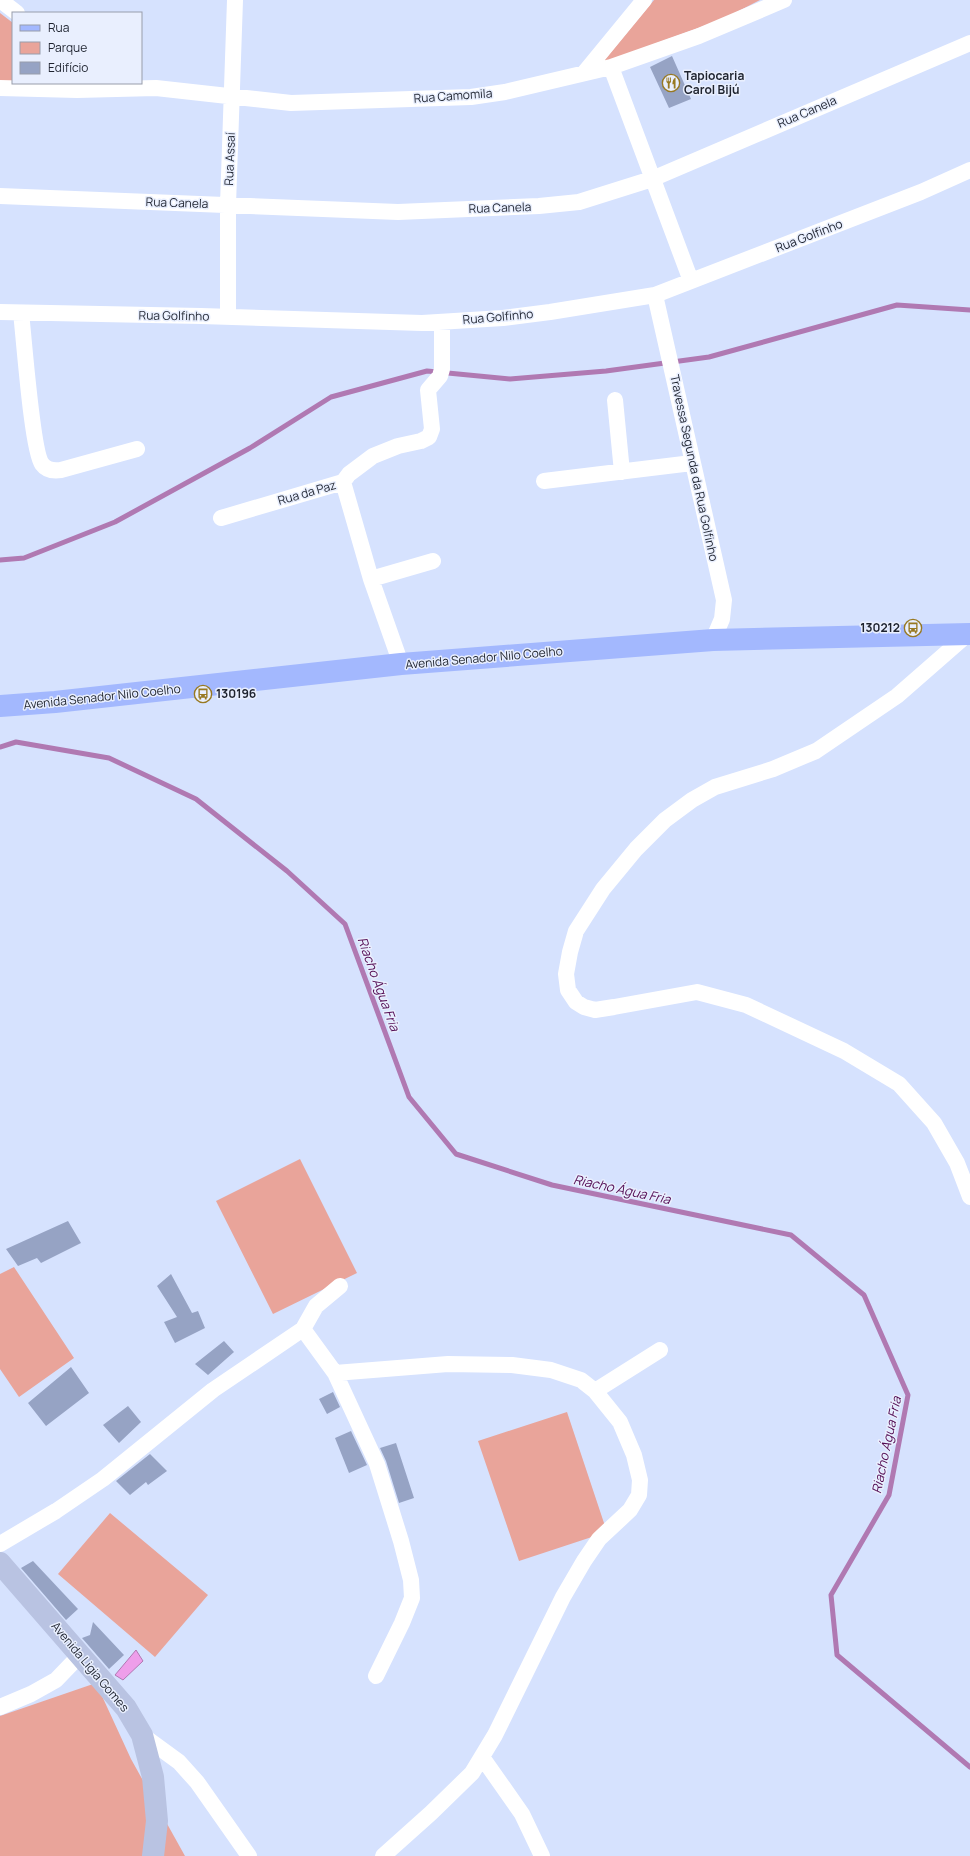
<svg xmlns="http://www.w3.org/2000/svg" width="970" height="1856" font-family="Manrope,sans-serif">
	<style>
		.green { fill: #e9a49a }
		.water { fill: #ee9eea; stroke: #b079b2 }
		.lines { fill: none; stroke-linecap: round; stroke-linejoin: round }
		.stream { stroke: #b079b2; stroke-width: 5 }
		.building { fill: #96a3c4 }
		.street { stroke: #fff; stroke-width: 16 }
		.secondary { stroke: #b9c3e2; stroke-width: 22 }
		.primary { stroke: #a3b8fe; stroke-width: 22 }
		.labels { text-anchor: middle; stroke-width: 3; stroke-linejoin: round; paint-order: stroke }
		.poi-label { font-size: 12px; font-weight: bold; fill: #1e232f; stroke: #e9effe; text-anchor: start }
		.street-label { font-size: 12px; fill: #1e232f; stroke: #e9effe }
		.water-label { font-size: 13px; font-style: italic; fill: #530b53; stroke: #e9effe }
	</style>
	<rect width="100%" height="100%" fill="#d6e2fe"/>
	<path class="green" d="M654,0H760L723,19L602,63Z
		M0,13L13,23V83L0,82Z
		M300,1159L357,1273L273,1314L216,1201Z
		M14,1267L74,1358L19,1397L0,1369V1274Z
		M567,1412L607,1532L519,1561L478,1441Z
		M110,1513L208,1595L155,1657L58,1574Z
		M96,1683L131,1759L185,1856H0V1716Z"/>
	<path class="water" d="M136,1650L143,1661L123,1680L115,1675Z"/>
	<g class="lines">
		<path class="stream" d="M0,560L24,558L115,522L250,448L331,397L427,371L510,379L606,371L709,357L897,305L970,310
			M0,747L16,742L109,758L196,799L287,871L345,924L409,1097L456,1154L552,1185L791,1235L864,1295L908,1395L889,1495L831,1595L837,1655L970,1767"/>
	</g>
	<path class="building" d="M672,56L691,99L669,108L650,67Z
		M68,1221L81,1243L41,1263L37,1258L18,1266L6,1249Z
		M171,1274L192,1313L198,1311L205,1328L175,1343L164,1322L177,1317L157,1286Z
		M224,1341L234,1352L208,1375L195,1364Z
		M71,1367L89,1393L46,1426L28,1403Z
		M333,1392L340,1407L327,1414L319,1399Z
		M128,1406L141,1422L119,1443L103,1425Z
		M351,1431L367,1465L349,1473L335,1438Z
		M396,1443L414,1498L399,1503L386,1461L380,1448Z
		M150,1454L167,1471L148,1485L146,1482L130,1495L116,1481Z
		M33,1561L78,1609L66,1620L21,1568Z
		M93,1622L124,1655L109,1669L82,1638L90,1635Z"/>
	<g class="lines">
		<path class="street" d="M0,0L17,13
			M611,67L691,281
			M584,73L644,0
			M0,88L77,90L156,88L291,103L471,97L505,92L611,67L699,36L784,0
			M0,196L398,212L539,206L579,202L652,179L970,43
			M655,295L724,600L722,619L713,640
			M0,312L201,316L422,323L503,318L550,312L655,295L921,192L970,170
			M21,313C24,337 32,451 42,464C47,471 54,471 61,470L137,449
			M228,317V205L235,0
			M615,400L622,472
			M544,481L692,463
			M343,482L349,474L373,456L398,446L421,441L429,437L432,429L428,390L440,376L442,369V322
			M221,518L343,482L371,579L401,664
			M371,579L433,561
			M968,634L897,696L816,751L773,769L715,787L692,800L665,820L636,849L603,889L576,931L570,952L566,974L568,990L576,1002L584,1007L595,1010L614,1007L697,992L746,1005L844,1051L899,1084L934,1123L957,1163L970,1197
			M303,1329L335,1373L377,1464L401,1541L411,1580L412,1598L402,1623L376,1676
			M335,1373L448,1364L512,1365L551,1370L581,1380L595,1391L660,1350
			M0,1544L56,1511L103,1479L213,1390L303,1329L316,1306L340,1286
			M0,1707L31,1694L56,1680L81,1654
			M142,1735L179,1762L197,1782L249,1856
			M482,1757L522,1814L542,1856
			M383,1856L431,1813L472,1773L495,1735L563,1597L584,1561L599,1539L630,1510L639,1495L640,1480L634,1455L620,1422L595,1391"/>
		<path class="secondary" d="M0,1563L126,1708L142,1735L153,1777L157,1821L153,1856"/>
		<path class="primary" d="M0,706L55,702L401,664L713,640L970,634"/>
	</g>
	<defs>
		<symbol id="restaurant-ring" viewBox="-11 -11 22 22"><circle r="9.5" fill="#e9effe" stroke="#987922" stroke-width="1.5"/><path d="M-5-6h1v4h1v-4h1v4h1v-4h1v5L-1.5 .5V6h-2V.5L-5-1ZM5-6V6H3V1.5H1.5Q1.5-4 5-6Z" fill="#987922"/></symbol>
		<symbol id="bus-ring" viewBox="-11 -11 22 22"><circle r="9.5" fill="#e9effe" stroke="#987922" stroke-width="1.5"/><path d="M-5-6H5V4H4V6H2V4H-2V6H-4V4H-5ZM-3.5-4V0h7V-4ZM-3.5 1.2v1.5H-2V1.2ZM2 1.2v1.5H3.5V1.2Z" fill="#987922"/></symbol>
	</defs>
	<g fill-rule="evenodd">
		<use href="#restaurant-ring" x="661" y="73" width="20" height="20"/>
		<use href="#bus-ring" x="903" y="618" width="20" height="20"/>
		<use href="#bus-ring" x="193" y="684" width="20" height="20"/>
	</g>
	<g class="labels">
		<g class="poi-label">
			<text x="684" y="80">Tapiocaria<tspan x="684" dy="14">Carol Bijú</tspan></text>
			<text x="900" y="632" text-anchor="end">130212</text>
			<text x="216" y="698">130196</text>
		</g>
		<g class="street-label">
			<text transform="translate(453 96) rotate(-4)" y="4">Rua Camomila</text>
			<text transform="translate(807 112) rotate(-23)" y="4">Rua Canela</text>
			<text transform="translate(230 159) rotate(-88)" y="4">Rua Assaí</text>
			<text transform="translate(177 203) rotate(2)" y="4">Rua Canela</text>
			<text transform="translate(500 208) rotate(-2)" y="4">Rua Canela</text>
			<text transform="translate(809 236) rotate(-21)" y="4">Rua Golfinho</text>
			<text transform="translate(174 316) rotate(1)" y="4">Rua Golfinho</text>
			<text transform="translate(498 317) rotate(-5)" y="4">Rua Golfinho</text>
			<text transform="translate(694 468) rotate(78)" y="4">Travessa Segunda da Rua Golfinho</text>
			<text transform="translate(307 493) rotate(-16)" y="4">Rua da Paz</text>
			<text transform="translate(484 658) rotate(-5)" y="4">Avenida Senador Nilo Coelho</text>
			<text transform="translate(102 697) rotate(-6)" y="4">Avenida Senador Nilo Coelho</text>
			<text transform="translate(90 1667) rotate(50)" y="4">Avenida Ligia Gomes</text>
		</g>
		<g class="water-label">
			<text transform="translate(379 984) rotate(70)" y="5">Riacho Água Fria</text>
			<text transform="translate(622 1189) rotate(12)" y="5">Riacho Água Fria</text>
			<text transform="translate(886 1445) rotate(-78)" y="5">Riacho Água Fria</text>
		</g>
	</g>
	<rect x="12" y="12" width="130" height="72" fill="#e9effe" stroke="#989dab"/>
	<rect x="20" y="25" width="20" height="6" fill="#a3b8fe" stroke="#989dab"/>
	<text x="48" y="32" font-size="12" fill="#1e232f">Rua</text>
	<rect x="20" y="42" width="20" height="12" fill="#e9a49a" stroke="#989dab"/>
	<text x="48" y="52" font-size="12" fill="#1e232f">Parque</text>
	<rect x="20" y="62" width="20" height="12" fill="#96a3c4" stroke="#989dab"/>
	<text x="48" y="72" font-size="12" fill="#1e232f">Edifício</text>
</svg>
